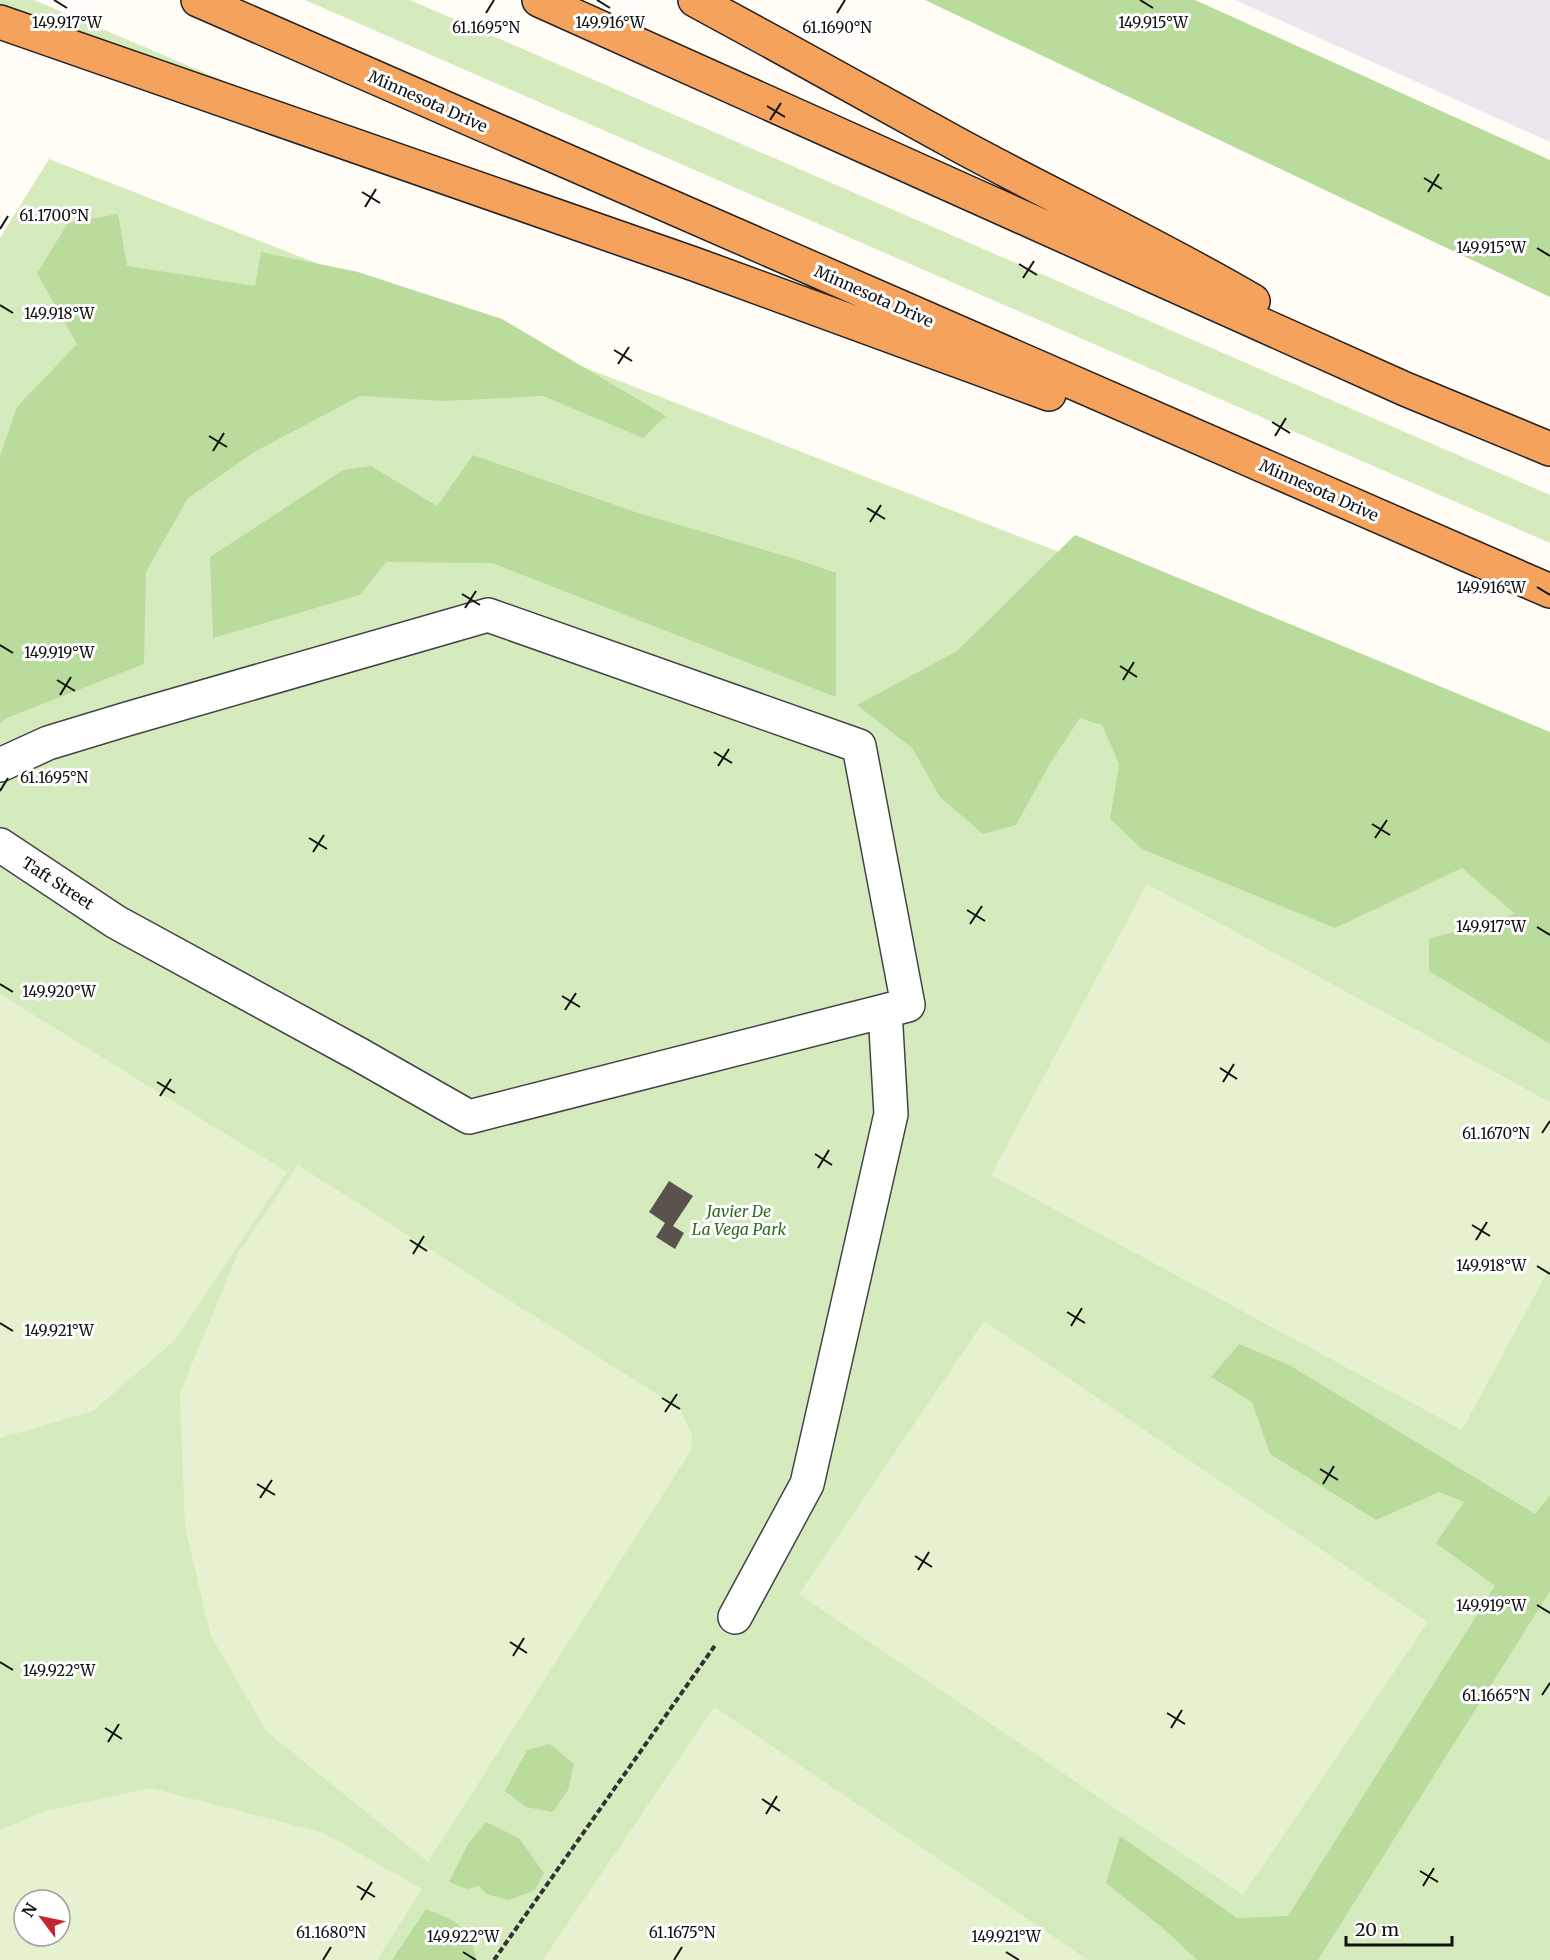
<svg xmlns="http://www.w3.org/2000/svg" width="1550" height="1960" font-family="Merriweather,serif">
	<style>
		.industrial { fill: #eee6ef }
		.green { fill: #d5ebbd; fill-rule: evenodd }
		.forest { fill: #b9dc9c }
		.pitch { fill: #e6f2cf; fill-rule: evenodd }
		.building { fill: #5a524d }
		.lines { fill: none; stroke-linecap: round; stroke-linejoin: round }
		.minor-casing { stroke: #444; stroke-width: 36 }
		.highway-casing { stroke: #222; stroke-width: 36 }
		.path { stroke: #333; stroke-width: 4; stroke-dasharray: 6 3; stroke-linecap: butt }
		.minor { stroke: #fff; stroke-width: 33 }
		.highway { stroke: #f5a25d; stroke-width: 33 }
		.ticks { fill: none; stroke: #111; stroke-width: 2 }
		.labels { text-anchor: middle; stroke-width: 6; stroke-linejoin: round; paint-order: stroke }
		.street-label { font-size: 16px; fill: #111; stroke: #fff }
		.park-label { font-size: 16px; font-style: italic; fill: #2f6b1f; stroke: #fff }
		.ticks-label { font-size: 15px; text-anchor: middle; fill: #111; stroke: #fff; stroke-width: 6; stroke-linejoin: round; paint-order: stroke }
	</style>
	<rect width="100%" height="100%" fill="#fffdf5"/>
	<path class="industrial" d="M1235,0H1550V142Z"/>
	<path class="green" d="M0,0H34L250,92L0,7Z
		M305,0H410L1405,432L1550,495V543Z
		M49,159L1550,743V1960H0V238ZM24,1900H60V1936H24Z"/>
	<path class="forest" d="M925,0H1195L1550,160V297Z
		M118,214L127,266L255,286L261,252L358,272L502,319L666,416L643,438L543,396L444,401L360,396L256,451L188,498L146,572L144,664L7,718L0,723V456L17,407L77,344L37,273L68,223Z
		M473,455L635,512L799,560L836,573V697L492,563L386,562L360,595L213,638L210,557L343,470L371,466L437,506Z
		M1075,535L1550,732V1044L1429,971V939L1515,914L1462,868L1335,928L1142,849L1110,819L1119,764L1102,725L1080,718L1049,765L1016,825L983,834L940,797L912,748L857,705L957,651Z
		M1239,1344L1289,1365L1535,1514L1550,1495V1591L1318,1960H1197L1164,1929L1106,1883L1120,1836L1237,1918L1288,1916L1495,1586L1436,1543L1464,1502L1439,1492L1376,1520L1270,1454L1252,1402L1211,1377Z
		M550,1744L574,1764L568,1790L553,1812L526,1807L505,1791L527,1750Z
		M486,1822L519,1838L544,1873L535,1890L509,1900L486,1894L479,1886L467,1889L449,1882L468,1844Z
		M426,1909C456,1921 467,1924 476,1957L473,1960H392Z"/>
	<path class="pitch" d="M1147,884L1550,1102V1267L1462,1430L991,1175Z
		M0,994L287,1172L175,1340L93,1411L0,1438Z
		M298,1165L680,1409L692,1435L690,1452L428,1862L267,1732L211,1636L185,1527L180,1393L237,1255Z
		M984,1321L1428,1622L1243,1895L799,1594Z
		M714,1707L1088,1960H543Z
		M151,1788L324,1833L422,1889L377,1960H0V1830L45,1811ZM24,1900H60V1936H24Z"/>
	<path class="building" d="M669,1181L693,1196L673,1226L684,1233L675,1249L656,1237L665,1223L649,1212Z"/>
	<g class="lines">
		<defs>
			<path id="minor" d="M0,765L48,743L127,719L488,615L859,746L908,1005L469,1117L360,1055L116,922L0,845
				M735,1617L807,1484L891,1114L885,1011"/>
			<path id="highway" d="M198,0L1550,591
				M539,0L1405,389L1550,449
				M695,0C782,47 868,95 955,143C1054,197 1156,244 1253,301
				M0,22L694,264L1049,394"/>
		</defs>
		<use href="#minor" class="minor-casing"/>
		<use href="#highway" class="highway-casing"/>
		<path class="path" d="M494,1960L716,1644"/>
		<use href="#minor" class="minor"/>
		<use href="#highway" class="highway"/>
	</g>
	<path class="ticks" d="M54,0L67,8M597,0L610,8M1140,0L1153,8M486,13L494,0M837,13L845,0M767,106L785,117M770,120L781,103M1424,178L1442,189M362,192L380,203M1428,192L1439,174M365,207L376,189M0,229L8,216M1537,248L1550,256M1019,264L1037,275M1023,278L1034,261M0,305L13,313M614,350L632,361M618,364L629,347M1272,422L1290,433M209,436L227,447M1275,436L1286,418M213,451L224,433M867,508L885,519M870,522L881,505M1537,587L1550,595M462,594L480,605M465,608L476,591M0,645L13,653M1120,666L1137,677M57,680L75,691M1123,680L1134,662M60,695L71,677M714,752L732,763M718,766L729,749M0,791L8,778M1372,824L1390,835M309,838L327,849M1375,838L1387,820M313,852L324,835M967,910L985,921M970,924L982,906M1537,927L1550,935M0,984L13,992M562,996L580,1007M565,1010L576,993M1220,1068L1237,1079M157,1082L175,1093M1223,1082L1234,1064M160,1096L171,1079M1542,1133L1550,1121M815,1154L832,1165M818,1168L829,1150M1472,1225L1490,1236M410,1240L427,1251M1476,1240L1487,1222M413,1254L424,1236M1537,1266L1550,1274M1067,1312L1085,1323M0,1323L13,1331M1071,1326L1082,1308M662,1398L680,1409M665,1412L677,1394M1320,1469L1338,1480M257,1484L275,1495M1323,1484L1334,1466M260,1498L272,1480M915,1556L932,1567M918,1570L929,1552M1537,1605L1550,1613M510,1642L527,1653M513,1656L524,1638M0,1662L13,1670M1542,1695L1550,1683M1167,1713L1185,1724M105,1728L122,1739M1171,1728L1182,1710M108,1742L119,1724M762,1799L780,1811M766,1814L777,1796M1420,1871L1438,1882M357,1886L375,1897M1423,1886L1434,1868M361,1900L372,1882M463,1952L476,1960M1006,1952L1019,1960M323,1960L331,1947M674,1960L682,1947"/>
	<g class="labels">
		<g class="street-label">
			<text transform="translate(428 101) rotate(24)" y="6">Minnesota Drive</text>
			<text transform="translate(874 296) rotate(24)" y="6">Minnesota Drive</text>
			<text transform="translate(1319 490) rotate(24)" y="6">Minnesota Drive</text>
			<text transform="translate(58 883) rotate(33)" y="6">Taft Street</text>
		</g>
		<g class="park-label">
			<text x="739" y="1217">Javier De<tspan x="739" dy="18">La Vega Park</tspan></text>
		</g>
	</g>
	<g class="ticks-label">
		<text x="67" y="28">149.917°W</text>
		<text x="1153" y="28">149.915°W</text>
		<text x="610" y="28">149.916°W</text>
		<text x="486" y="33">61.1695°N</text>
		<text x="837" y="33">61.1690°N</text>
		<text x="54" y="221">61.1700°N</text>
		<text x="1491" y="253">149.915°W</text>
		<text x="59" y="319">149.918°W</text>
		<text x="1491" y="593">149.916°W</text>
		<text x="59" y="658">149.919°W</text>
		<text x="54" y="783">61.1695°N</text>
		<text x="1491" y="932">149.917°W</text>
		<text x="59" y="997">149.920°W</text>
		<text x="1496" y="1139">61.1670°N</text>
		<text x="1491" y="1271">149.918°W</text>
		<text x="59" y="1336">149.921°W</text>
		<text x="1491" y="1611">149.919°W</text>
		<text x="59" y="1676">149.922°W</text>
		<text x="1496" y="1701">61.1665°N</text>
		<text x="331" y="1938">61.1680°N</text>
		<text x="682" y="1938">61.1675°N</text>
		<text x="463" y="1942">149.922°W</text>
		<text x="1006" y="1942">149.921°W</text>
	</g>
	<g transform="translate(42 1918) rotate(302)"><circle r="28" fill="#ffffff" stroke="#a0a0a0" stroke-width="1.5"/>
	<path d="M0-4.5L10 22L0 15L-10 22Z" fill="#c4262e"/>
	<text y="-9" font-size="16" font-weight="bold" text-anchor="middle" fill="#111111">N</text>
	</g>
	<path d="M1346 1936v9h106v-9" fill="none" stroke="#111111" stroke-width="3"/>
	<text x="1355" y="1936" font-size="18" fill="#111111" stroke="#ffffff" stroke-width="4.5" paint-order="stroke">20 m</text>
</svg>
